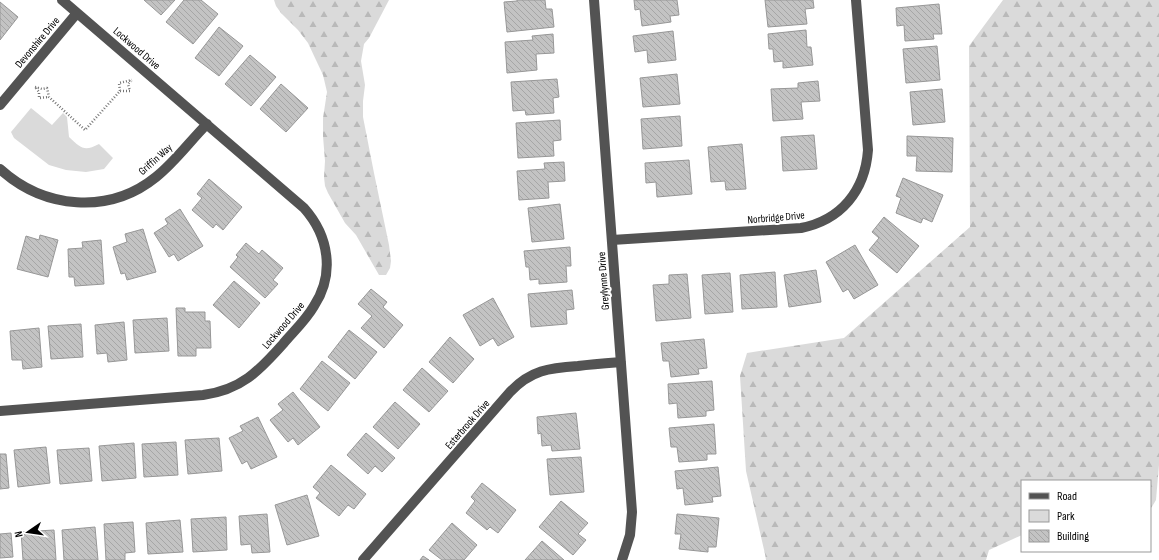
<svg xmlns="http://www.w3.org/2000/svg" width="1159" height="560" font-family="'Sofia Sans Condensed',sans-serif">
	<style>
		.green { fill: #dadada }
		.forest { fill: url(#forest-firs) }
		.building { fill: url(#building-back-hatch); stroke: #979797 }
		.lines { fill: none; stroke-linecap: round; stroke-linejoin: round }
		.path { stroke: #757575; stroke-width: 2.5; stroke-dasharray: 1 2; stroke-linecap: butt }
		.minor { stroke: #535353; stroke-width: 10 }
		.labels { text-anchor: middle; stroke-width: 4; stroke-linejoin: round; paint-order: stroke }
		.street-label { font-size: 11px; fill: #000; stroke: #fff }
	</style>
	<defs>
		<pattern id="forest-firs" width="22" height="20" patternUnits="userSpaceOnUse"><rect width="22" height="20" fill="#dadada"/><path d="M5 1l3.5 6h-7zM16 11l3.5 6h-7z" fill="#b9b9b9"/></pattern>
		<pattern id="building-back-hatch" width="6" height="6" patternUnits="userSpaceOnUse"><rect width="6" height="6" fill="#c3c3c3"/><path d="M-1 5l2 2M0 0l6 6M5-1l2 2" fill="none" stroke="#a6a6a6"/></pattern>
	</defs>
	<rect width="100%" height="100%" fill="#fff"/>
	<path class="green" d="M31,108L52,125L63,113L67,117L69,137C81,148 84,152 99,144L113,158L104,169L86,172L66,170L49,165L14,138L11,132Z"/>
	<path class="forest" d="M274,0H389L369,38L364,44L361,61L365,85L363,101V117L374,173L389,245L391,261L390,268L386,275H379L356,235L345,223L328,193L325,186L324,177L325,161L323,136V118L327,92L323,75L308,43L298,30L281,13L276,6Z
		M1003,0H1159V465L1156,500L1150,510V481H1022V535L989,550L986,560H766L765,554L746,471L740,376L747,353L844,338L970,227L969,46Z"/>
	<path class="building" d="M144,0H175L161,15Z
		M184,0H201L218,14L193,44L166,22Z
		M517,0H545L546,9H552L554,27L507,32L504,2L517,1Z
		M634,0H677L679,15L670,16L671,22L642,26L640,9L635,10Z
		M765,0H813L814,8L805,9L807,24L768,27Z
		M0,2L18,17L0,40Z
		M939,4L942,34H933L934,39L905,41L904,25L897,26L896,8Z
		M219,27L243,46L219,76L195,58Z
		M806,30L807,47H811L813,65L783,68V61L774,62L773,49H769L768,34Z
		M673,31L676,60L648,63L647,50L635,52L633,36Z
		M553,34L554,53L536,54L537,70L507,73L505,42L533,40L532,36Z
		M937,46L940,80L906,83L903,49Z
		M250,55L276,77L251,106L225,84Z
		M677,74L680,104L643,107L640,78Z
		M557,79L559,97L553,98L554,113L526,115L525,110L513,111L511,82Z
		M818,81L820,101L801,102L803,119L773,121L771,89L798,88V83Z
		M281,84L308,108L286,132L260,109Z
		M942,89L945,122L913,125L910,92Z
		M680,116L682,146L643,149L641,119Z
		M560,120L561,140L553,141L554,156L518,158L516,123Z
		M814,135L817,169L783,171L781,137Z
		M907,136L953,138L952,172L916,171L917,156H907Z
		M742,144L746,189L726,190L725,181L711,182L708,147Z
		M689,160L692,194L657,197L656,182L646,183L645,163Z
		M564,162L565,181L548,182L549,198L519,200L517,171L545,169L544,163Z
		M903,178L943,195L932,222L923,218L921,223L896,213L901,198L896,196Z
		M209,179L242,207L223,230L216,224L213,228L192,210L202,198L197,194Z
		M560,204L564,239L532,242L528,208Z
		M180,209L203,246L178,261L174,254L169,257L154,233L168,224L165,219Z
		M884,217L919,246L897,273L869,250L879,238L872,232Z
		M143,229L156,272L127,280L125,273L121,274L113,247L127,242L125,234Z
		M40,235L58,240L48,277L17,269L26,236L39,240Z
		M101,240L104,284L75,286L74,277H69L68,249L83,248L82,242Z
		M246,243L259,254L262,250L283,268L273,280L278,284L265,298L230,267L238,257L236,255Z
		M855,245L878,285L854,299L848,289L843,292L826,262Z
		M570,247L571,266H566L567,282L539,284V279L530,280L529,267H526L524,251Z
		M816,270L821,302L789,307L784,275Z
		M775,272L777,307L742,309L740,275Z
		M730,273L733,312L705,314L702,275Z
		M687,274L691,318L656,321L653,285L669,284V275Z
		M234,281L260,303L239,328L213,305Z
		M371,289L387,302L383,307L403,325L384,348L361,328L372,316L358,304Z
		M572,290L574,309L566,310L567,324L531,327L528,294Z
		M493,298L514,337L498,346L493,338L480,346L463,315Z
		M176,308H185V312H205V321H210L211,348H196V356H178Z
		M167,318L169,351L135,353L133,320Z
		M124,322L127,360L108,362L107,353L97,354L95,325Z
		M81,324L83,357L51,359L48,326Z
		M39,328L42,367L23,369L22,360H12L10,331Z
		M349,330L377,352L355,379L328,357Z
		M450,337L474,359L453,383L429,362Z
		M704,339L707,368L698,369L699,374L671,377L669,361H663L661,343Z
		M322,361L350,383L328,411L300,389Z
		M422,368L448,391L429,412L403,390Z
		M712,381L714,410L706,411V416L678,418L677,403L669,404L668,384Z
		M293,392L320,427L298,445L293,438L288,442L270,420L283,410L278,404Z
		M395,402L420,424L398,449L373,427Z
		M576,413L580,449L552,451L551,445L542,446L541,433L538,434L537,417Z
		M258,417L277,457L251,469L247,461L242,464L229,438L243,431L240,426Z
		M714,424L716,454H707V460L679,462L677,447H671L669,428Z
		M366,433L395,458L382,472L375,466L368,474L347,455Z
		M219,438L222,471L188,474L185,440Z
		M176,442L178,475L144,477L142,444Z
		M134,443L136,478L102,481L99,446Z
		M46,447L50,483L18,487L14,450Z
		M89,448L92,481L60,484L57,450Z
		M0,454H6L9,488L0,489Z
		M581,457L584,492L550,495L547,459Z
		M331,465L366,494L354,509L348,505L339,516L316,498L320,493L313,487Z
		M718,467L721,496L712,497L713,502L685,505L683,488L677,489L675,471Z
		M482,483L516,510L498,533L490,527L487,530L466,513L475,501L471,497Z
		M307,495L319,536L287,545L275,505Z
		M561,501L588,523L578,534L586,540L573,555L539,527Z
		M267,514L270,552L252,553L251,544L241,545L239,516Z
		M677,514L719,518L716,547H708V552L679,549L681,534H675Z
		M226,517L227,550L193,552L191,519Z
		M180,520L183,552L148,554L146,523Z
		M133,522L135,552L125,553V560H106L104,524Z
		M452,523L477,545L464,560H442L429,550Z
		M95,527L98,560H64L62,530Z
		M54,530L56,560H23L21,532Z
		M11,533L13,557L0,558V534Z
		M542,541L564,560H525Z
		M423,556L429,560H420Z"/>
	<g class="lines">
		<path class="path" d="M35,87L42,89L47,88L49,97L85,130L120,91L119,83L132,80
			M36,88L39,92V98L49,97
			M120,91H130L128,84L131,81"/>
		<path class="minor" d="M594,0L632,512L630,535L622,560
			M0,105L77,13
			M0,169C44,209 109,215 156,177C175,162 190,141 207,124
			M612,240L801,228C841,220 865,191 868,150L856,0
			M0,411L203,395C241,390 259,371 283,344C293,332 306,320 314,306C335,274 329,236 304,208L62,0
			M363,560L510,392C531,370 549,368 578,366C592,364 607,363 621,362"/>
	</g>
	<g class="labels">
		<g class="street-label">
			<text transform="translate(37 42) rotate(-50)" y="4">Devonshire Drive</text>
			<text transform="translate(137 48) rotate(41)" y="4">Lockwood Drive</text>
			<text transform="translate(155 159) rotate(-42)" y="4">Griffin Way</text>
			<text transform="translate(776 217) rotate(-5)" y="4">Norbridge Drive</text>
			<text transform="translate(603 281) rotate(-94)" y="4">Greylynne Drive</text>
			<text transform="translate(283 325) rotate(-49)" y="4">Lockwood Drive</text>
			<text transform="translate(467 424) rotate(-49)" y="4">Esterbrook Drive</text>
		</g>
	</g>
	<rect x="1021" y="480" width="130" height="72" fill="#ffffff" stroke="#999999"/>
	<rect x="1029" y="493" width="20" height="6" fill="#535353" stroke="#999999"/>
	<text x="1057" y="500" font-size="12" fill="#000000">Road</text>
	<rect x="1029" y="510" width="20" height="12" fill="#dadada" stroke="#999999"/>
	<text x="1057" y="520" font-size="12" fill="#000000">Park</text>
	<rect x="1029" y="530" width="20" height="12" fill="url(#building-back-hatch)" stroke="#999999"/>
	<text x="1057" y="540" font-size="12" fill="#000000">Building</text>
	<g transform="translate(28 532) rotate(257)" stroke="#ffffff" stroke-width="3" paint-order="stroke">
	<path d="M0-3L7 15L0 10L-7 15Z" fill="#000000"/>
	<text y="-6" font-size="11" font-weight="bold" text-anchor="middle" fill="#000000">N</text>
	</g>
</svg>
